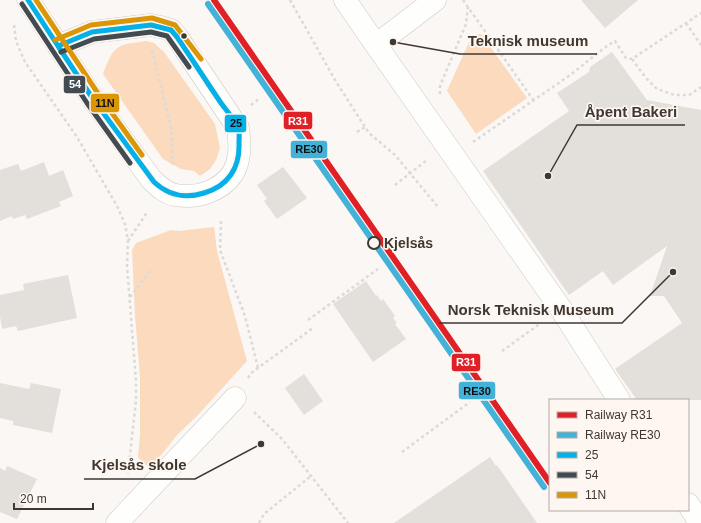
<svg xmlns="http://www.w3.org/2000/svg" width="701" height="523" font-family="Arial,sans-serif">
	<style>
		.green { fill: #fbdabe }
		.building { fill: #e3dfdb }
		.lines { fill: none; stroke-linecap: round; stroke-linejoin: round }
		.minor-casing { stroke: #ccc8c4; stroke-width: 23 }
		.path { stroke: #dbdad9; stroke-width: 2.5; stroke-dasharray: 3 3; stroke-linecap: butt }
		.minor { stroke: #fefefd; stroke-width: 22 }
		.bus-1-casing { stroke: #fef6f0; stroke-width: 8 }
		.bus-2-casing { stroke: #fef6f0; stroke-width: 8 }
		.bus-3-casing { stroke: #fef6f0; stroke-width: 8 }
		.bus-1 { stroke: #03b0e7; stroke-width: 5 }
		.bus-2 { stroke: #424a52; stroke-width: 5 }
		.bus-3 { stroke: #db9608; stroke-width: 5 }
		.rail-1-casing { stroke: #fef6f0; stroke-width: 9 }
		.rail-2-casing { stroke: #fef6f0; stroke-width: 9 }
		.rail-1 { stroke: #df2027; stroke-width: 6 }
		.rail-2 { stroke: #43b2d8; stroke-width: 6 }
		.bus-dot { fill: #3f3832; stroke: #fef6f0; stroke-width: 1.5 }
		.stop-dot { fill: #fef6f0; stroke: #3f3832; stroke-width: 2 }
		.labels { text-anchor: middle; stroke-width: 3.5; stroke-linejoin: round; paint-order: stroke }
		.stop-label { font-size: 14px; font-weight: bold; fill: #3f3832; stroke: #fef6f0; text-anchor: start }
		.leader { fill: none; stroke: #3f3832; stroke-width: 1.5 }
		.callout-dot { fill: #3f3832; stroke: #fef6f0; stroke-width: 1.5 }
		.callout-label { font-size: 15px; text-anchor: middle; font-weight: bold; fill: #3f3832; stroke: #fef6f0; stroke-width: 3.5; stroke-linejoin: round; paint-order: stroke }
		.line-badge { stroke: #fef6f0; stroke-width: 1.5 }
		.badge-label { font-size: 11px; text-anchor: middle; font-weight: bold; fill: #fff }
		.pale-badge-label { font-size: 11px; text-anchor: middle; font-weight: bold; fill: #111 }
	</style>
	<rect width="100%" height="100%" fill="#faf7f4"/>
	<path class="green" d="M478,34H481L527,98L476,134L447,91L469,42L471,39Z
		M146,41L154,43L164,52L215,124L220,148L216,160L210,169L200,176L194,171L181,169L163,159L103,74C114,45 116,45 146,41Z
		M214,227L217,251L247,361L197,416L177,435L162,454L149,467L143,463L138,457L140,435V377L135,316L132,250L136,243L171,230L179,231Z"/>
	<path class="building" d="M581,0H638L605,28Z
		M612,52L647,100L701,110V400H637L615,369L682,323L664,296H650L667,246L613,285L603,271L569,295L483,171L569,111L557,93L589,72L590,67Z
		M44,162L49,176L63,170L73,196L59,202L61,206L27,219L25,215L13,219L12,216L0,221V170L18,164L21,171Z
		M283,167L307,198L277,219L264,201L267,199L257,185Z
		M68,275L77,318L18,331L16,326L2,329L0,316V295L24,290L23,284Z
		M366,281L376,296L377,295L381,301L383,299L395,316L393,318L397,323L395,324L406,339L373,362L333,304Z
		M304,374L323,401L304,415L285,388Z
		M0,383L29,389L31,383L61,389L52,433L13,425V421L0,418Z
		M490,457L496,466L497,465L537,523H394Z
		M7,466L37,479L17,519L0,512V468L5,471Z"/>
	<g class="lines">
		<defs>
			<path id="minor" d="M28,0L93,99L151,179C158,186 166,194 176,195C197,199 221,191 233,173C241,159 240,143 238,128L177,37L171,30L161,27L151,25L92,32L58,46
				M345,0L376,45L435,0
				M376,45L561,309L619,400
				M688,504L700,523
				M117,523L235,398"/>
		</defs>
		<use href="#minor" class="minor-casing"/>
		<path class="path" d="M290,0L335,80L365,127L369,133L395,155L438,207
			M463,0L534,101
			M686,23L701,45
			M14,25L16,41L25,62L77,137L117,206L125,224L128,241L127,266L136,381V400L128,474
			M152,50L171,127L173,166
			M632,59L646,78L657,89L674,95H689L701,87
			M440,94V86L466,24L468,7
			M251,105L260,98
			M357,132L365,127
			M473,142L566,78C583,66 597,52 615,41L626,58L632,59L701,13
			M395,185L427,160
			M221,221L220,250L245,316L258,368
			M128,241L148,211
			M130,297L151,270
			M308,320L378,269
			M502,351L541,323
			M248,378L251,373L313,328
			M254,412L282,439L348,523
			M402,452L470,402
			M259,523L264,514L311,476"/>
		<use href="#minor" class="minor"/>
		<defs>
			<path id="bus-1" d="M28,0L58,46
				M151,25L171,30L177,37C192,59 206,81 221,103C226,110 235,120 238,128C240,132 239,139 239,143C240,168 228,186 204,193C185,199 168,195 154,182L93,99L58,46L92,32Z"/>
			<path id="bus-2" d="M22,4L87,103L130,163
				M61,52L94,39L151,32L167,36L189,67"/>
			<path id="bus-3" d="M36,0L99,95L142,155
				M55,40L91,25L152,18L175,25L201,59"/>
		</defs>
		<use href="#bus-1" class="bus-1-casing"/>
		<use href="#bus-2" class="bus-2-casing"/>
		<use href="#bus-3" class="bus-3-casing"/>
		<use href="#bus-1" class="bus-1"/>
		<use href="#bus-2" class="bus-2"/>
		<use href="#bus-3" class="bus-3"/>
		<defs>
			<path id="rail-1" d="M214,0L550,483"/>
			<path id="rail-2" d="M208,4L544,487"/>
		</defs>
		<use href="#rail-1" class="rail-1-casing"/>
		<use href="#rail-2" class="rail-2-casing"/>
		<use href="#rail-1" class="rail-1"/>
		<use href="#rail-2" class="rail-2"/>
	</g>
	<circle class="bus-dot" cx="184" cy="36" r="3.5"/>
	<circle class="stop-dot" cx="374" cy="243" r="6"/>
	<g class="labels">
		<g class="stop-label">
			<text x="384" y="248">Kjelsås</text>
		</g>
	</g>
	<path class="leader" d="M393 42L460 54H597M548 176L577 125H685M673 272L622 323H439M261 444L195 479H84"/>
	<g class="callout-dot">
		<circle cx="393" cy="42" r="4"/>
		<circle cx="548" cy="176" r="4"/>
		<circle cx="673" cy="272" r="4"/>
		<circle cx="261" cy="444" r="4"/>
	</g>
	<g class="callout-label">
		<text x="528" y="46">Teknisk museum</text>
		<text x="631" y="117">Åpent Bakeri</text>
		<text x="531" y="315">Norsk Teknisk Museum</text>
		<text x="139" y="470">Kjelsås skole</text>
	</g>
	<g class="line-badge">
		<rect x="63" y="75" width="23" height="19" rx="4" fill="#424a52"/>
		<rect x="90" y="93" width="30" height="20" rx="4" fill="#db9608"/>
		<rect x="283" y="111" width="30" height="19" rx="4" fill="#df2027"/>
		<rect x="224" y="114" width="23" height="19" rx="4" fill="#03b0e7"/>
		<rect x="290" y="140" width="38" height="19" rx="4" fill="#43b2d8"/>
		<rect x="451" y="353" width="30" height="19" rx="4" fill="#df2027"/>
		<rect x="458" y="381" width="38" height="19" rx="4" fill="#43b2d8"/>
	</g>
	<g class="badge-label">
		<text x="75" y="88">54</text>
		<text x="298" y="125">R31</text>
		<text x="466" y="366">R31</text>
	</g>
	<g class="pale-badge-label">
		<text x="105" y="107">11N</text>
		<text x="236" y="127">25</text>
		<text x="309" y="153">RE30</text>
		<text x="477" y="395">RE30</text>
	</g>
	<rect x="549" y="399" width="140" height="112" fill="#fef6f0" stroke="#b2aaa4"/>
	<rect x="557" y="412" width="20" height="6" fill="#df2027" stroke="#b2aaa4"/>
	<text x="585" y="419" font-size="12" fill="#3f3832">Railway R31</text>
	<rect x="557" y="432" width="20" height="6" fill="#43b2d8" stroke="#b2aaa4"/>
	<text x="585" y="439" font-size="12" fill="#3f3832">Railway RE30</text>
	<rect x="557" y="452" width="20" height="6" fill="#03b0e7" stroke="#b2aaa4"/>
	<text x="585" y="459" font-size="12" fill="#3f3832">25</text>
	<rect x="557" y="472" width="20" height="6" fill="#424a52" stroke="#b2aaa4"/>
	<text x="585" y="479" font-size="12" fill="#3f3832">54</text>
	<rect x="557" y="492" width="20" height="6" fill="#db9608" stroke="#b2aaa4"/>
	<text x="585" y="499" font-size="12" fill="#3f3832">11N</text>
	<path d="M14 503v6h79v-6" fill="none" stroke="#3f3832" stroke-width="2"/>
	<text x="20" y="503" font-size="12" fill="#3f3832" stroke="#fef6f0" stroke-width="3" paint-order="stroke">20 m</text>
</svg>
